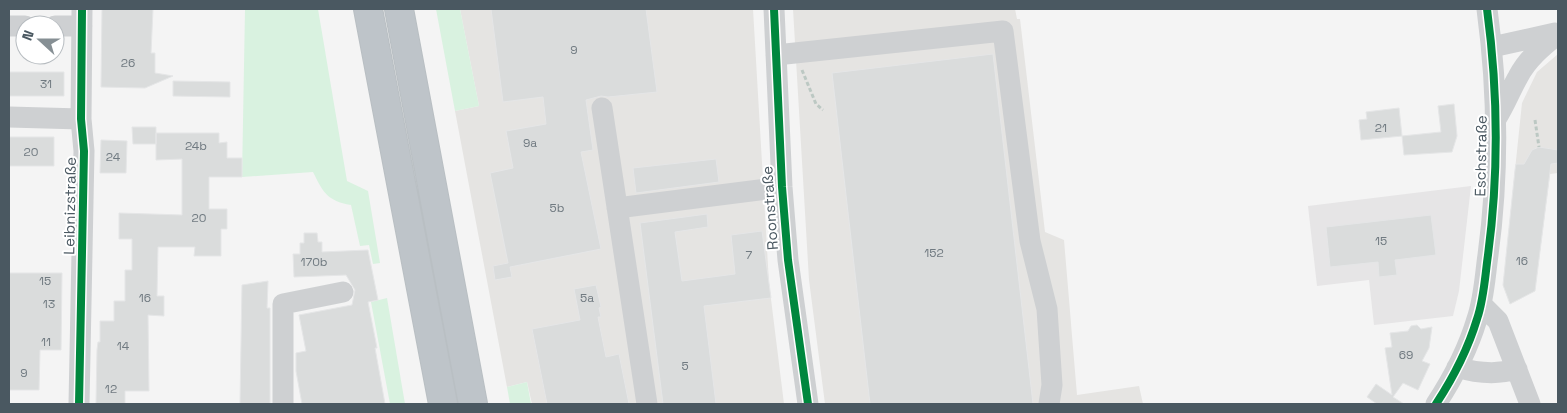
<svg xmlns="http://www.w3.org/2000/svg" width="1567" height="413" font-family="'Space Grotesk',sans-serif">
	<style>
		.commercial { fill: #e5e4e2 }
		.education { fill: #e6e5e6 }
		.green { fill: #d9f2e0 }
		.building { fill: #dadcdc; stroke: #e5e6e7 }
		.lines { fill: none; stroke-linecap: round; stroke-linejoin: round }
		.highway-casing { stroke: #b9bfc3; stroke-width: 30 }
		.path { stroke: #bcc8c3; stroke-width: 3; stroke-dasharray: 4 2.5; stroke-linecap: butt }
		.minor { stroke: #ced0d2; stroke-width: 21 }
		.highway { stroke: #bec4c9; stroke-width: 28 }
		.cycleway-casing { stroke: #fff; stroke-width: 11 }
		.cycleway { stroke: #00873e; stroke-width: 8 }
		.labels { text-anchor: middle; stroke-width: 4; stroke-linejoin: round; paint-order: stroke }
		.number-label { font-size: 12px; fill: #707a81 }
		.street-label { font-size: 15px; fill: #4a5861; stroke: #fff }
	</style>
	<rect width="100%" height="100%" fill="#f4f4f4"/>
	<path class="commercial" d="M460,9H753L769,283L784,404H532L527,382L507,387L455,111L479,106Z
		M793,9H1015L1017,19H1020L1045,232L1064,240L1077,395L1139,386L1143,404H825L809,280Z
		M1558,54V173L1550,174L1535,291L1510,304L1503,285L1522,103L1537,72Z"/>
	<path class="education" d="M1471,186L1459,291L1453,316L1374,325L1369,280L1317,286L1308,206Z"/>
	<path class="green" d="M245,9H318L347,181L368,191L380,263L373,264L369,245L360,246L351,205C327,201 323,192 313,172L242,177Z
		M436,9H460L479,106L455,111Z
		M387,298L405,404H390L371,302Z
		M527,382L531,404H510L507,387Z"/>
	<path class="building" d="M102,9H153L151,53H155V73L173,76L145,88L101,87Z
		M491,9H646L657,92L608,97L601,96L586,100L593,150L581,152L601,249L510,267L512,277L495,280L493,266L508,263L490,173L513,168L506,131L546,124L543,97L503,102Z
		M993,54L1033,404H870L832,73Z
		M9,72H64V96H9Z
		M173,81L230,82V97L173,96Z
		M1454,104L1457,136L1452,152L1404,155L1402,136L1361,140L1359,120L1367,119L1366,112L1399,108L1402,136L1441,132L1438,106Z
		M132,127H156V144H133Z
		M156,133H219V143L227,142V158H242V177H209V209H227V229H221V256H194L195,247H158L157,296H164V316L148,315L149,391H125V404H96L97,350L98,342H100V321H114V301H125V270H132V239H119V213L182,215V159L156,160Z
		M9,137H54V166H9Z
		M101,140L127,141L126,173H100Z
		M1539,147L1558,150V163L1551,164L1535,291L1510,304L1503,285L1515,170L1516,164H1524L1532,150Z
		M716,159L719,182L636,193L633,168Z
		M707,214L708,227L675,232L682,281L735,274L731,235L762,231L771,298L704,306L716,404H663L640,223Z
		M1431,215L1436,255L1395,260L1397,275L1379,277L1378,262L1330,267L1326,227Z
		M304,233H317L318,242H322V252L368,250L378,300L368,302L377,348H375L385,404H302L296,371V353L306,351L299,315L352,305L355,290L346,275L294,277L293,254H300V243H304Z
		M9,273H62L61,350H40L39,390H9Z
		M268,281L267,308H270V404H240L242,285Z
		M596,285L601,307L599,308L601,317H598L606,357L619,354L629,404H547L532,329L580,320L574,289Z
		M1417,325L1421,329L1432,327L1429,348L1422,361L1430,364L1418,390L1403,383L1393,397L1404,404H1377L1367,397L1376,384L1392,395L1385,348L1392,347L1390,333L1408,331L1411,326Z"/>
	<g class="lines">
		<defs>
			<path id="highway" d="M368,9L443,404
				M399,9L473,404"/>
		</defs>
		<use href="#highway" class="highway-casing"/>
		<path class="path" d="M802,70L816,104L823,110
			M1535,120L1539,147"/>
		<path class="minor" d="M774,9L782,187L788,260L808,404
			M9,26H25
			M55,26H82
			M1492,47L1555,33
			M776,55L1003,31L1030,241L1047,309L1052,385L1049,404
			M602,108L647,404
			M9,117L81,119
			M1496,119C1505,105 1510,91 1518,77C1527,59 1543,46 1558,34
			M617,208L782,187
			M1481,304L1498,321L1530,404
			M1457,367C1476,373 1497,375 1517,369
			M79,404L84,151L81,119L82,9
			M283,404V304L343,292
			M1436,404C1453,378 1468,349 1477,319C1484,299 1485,276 1488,255C1499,173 1498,91 1487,9"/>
		<use href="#highway" class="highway"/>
		<defs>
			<path id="cycleway" d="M774,9L782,187L788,260L808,404
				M79,404L84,151L81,119L82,9
				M1436,404C1453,378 1468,349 1477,319C1484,299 1485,276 1488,255C1499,173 1498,91 1487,9"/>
		</defs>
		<use href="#cycleway" class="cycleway-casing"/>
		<use href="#cycleway" class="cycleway"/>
	</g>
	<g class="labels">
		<g class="number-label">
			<text x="574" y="54">9</text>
			<text x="128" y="67">26</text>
			<text x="46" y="88">31</text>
			<text x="1381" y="132">21</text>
			<text x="530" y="147">9a</text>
			<text x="196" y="150">24b</text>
			<text x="31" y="156">20</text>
			<text x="113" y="161">24</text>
			<text x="557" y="212">5b</text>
			<text x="199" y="222">20</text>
			<text x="1381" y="245">15</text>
			<text x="934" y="257">152</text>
			<text x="749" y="259">7</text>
			<text x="1522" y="265">16</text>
			<text x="314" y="266">170b</text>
			<text x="45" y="285">15</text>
			<text x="145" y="302">16</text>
			<text x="587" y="302">5a</text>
			<text x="49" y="308">13</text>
			<text x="46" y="346">11</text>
			<text x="123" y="350">14</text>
			<text x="1406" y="359">69</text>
			<text x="685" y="370">5</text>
			<text x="24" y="377">9</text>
			<text x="111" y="393">12</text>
		</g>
		<g class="street-label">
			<text transform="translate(1481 156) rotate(-89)" y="5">Eschstraße</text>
			<text transform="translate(70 206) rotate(-89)" y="5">Leibnizstraße</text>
			<text transform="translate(770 208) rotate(-94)" y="5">Roonstraße</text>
		</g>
	</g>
	<rect width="1567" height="413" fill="none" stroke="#4a5861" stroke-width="20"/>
	<g transform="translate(40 40) rotate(291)"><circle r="24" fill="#ffffff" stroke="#b7bcc0"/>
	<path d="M0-4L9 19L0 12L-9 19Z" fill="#868f94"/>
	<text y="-8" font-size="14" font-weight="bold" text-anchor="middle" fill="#4a5861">N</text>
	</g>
</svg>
